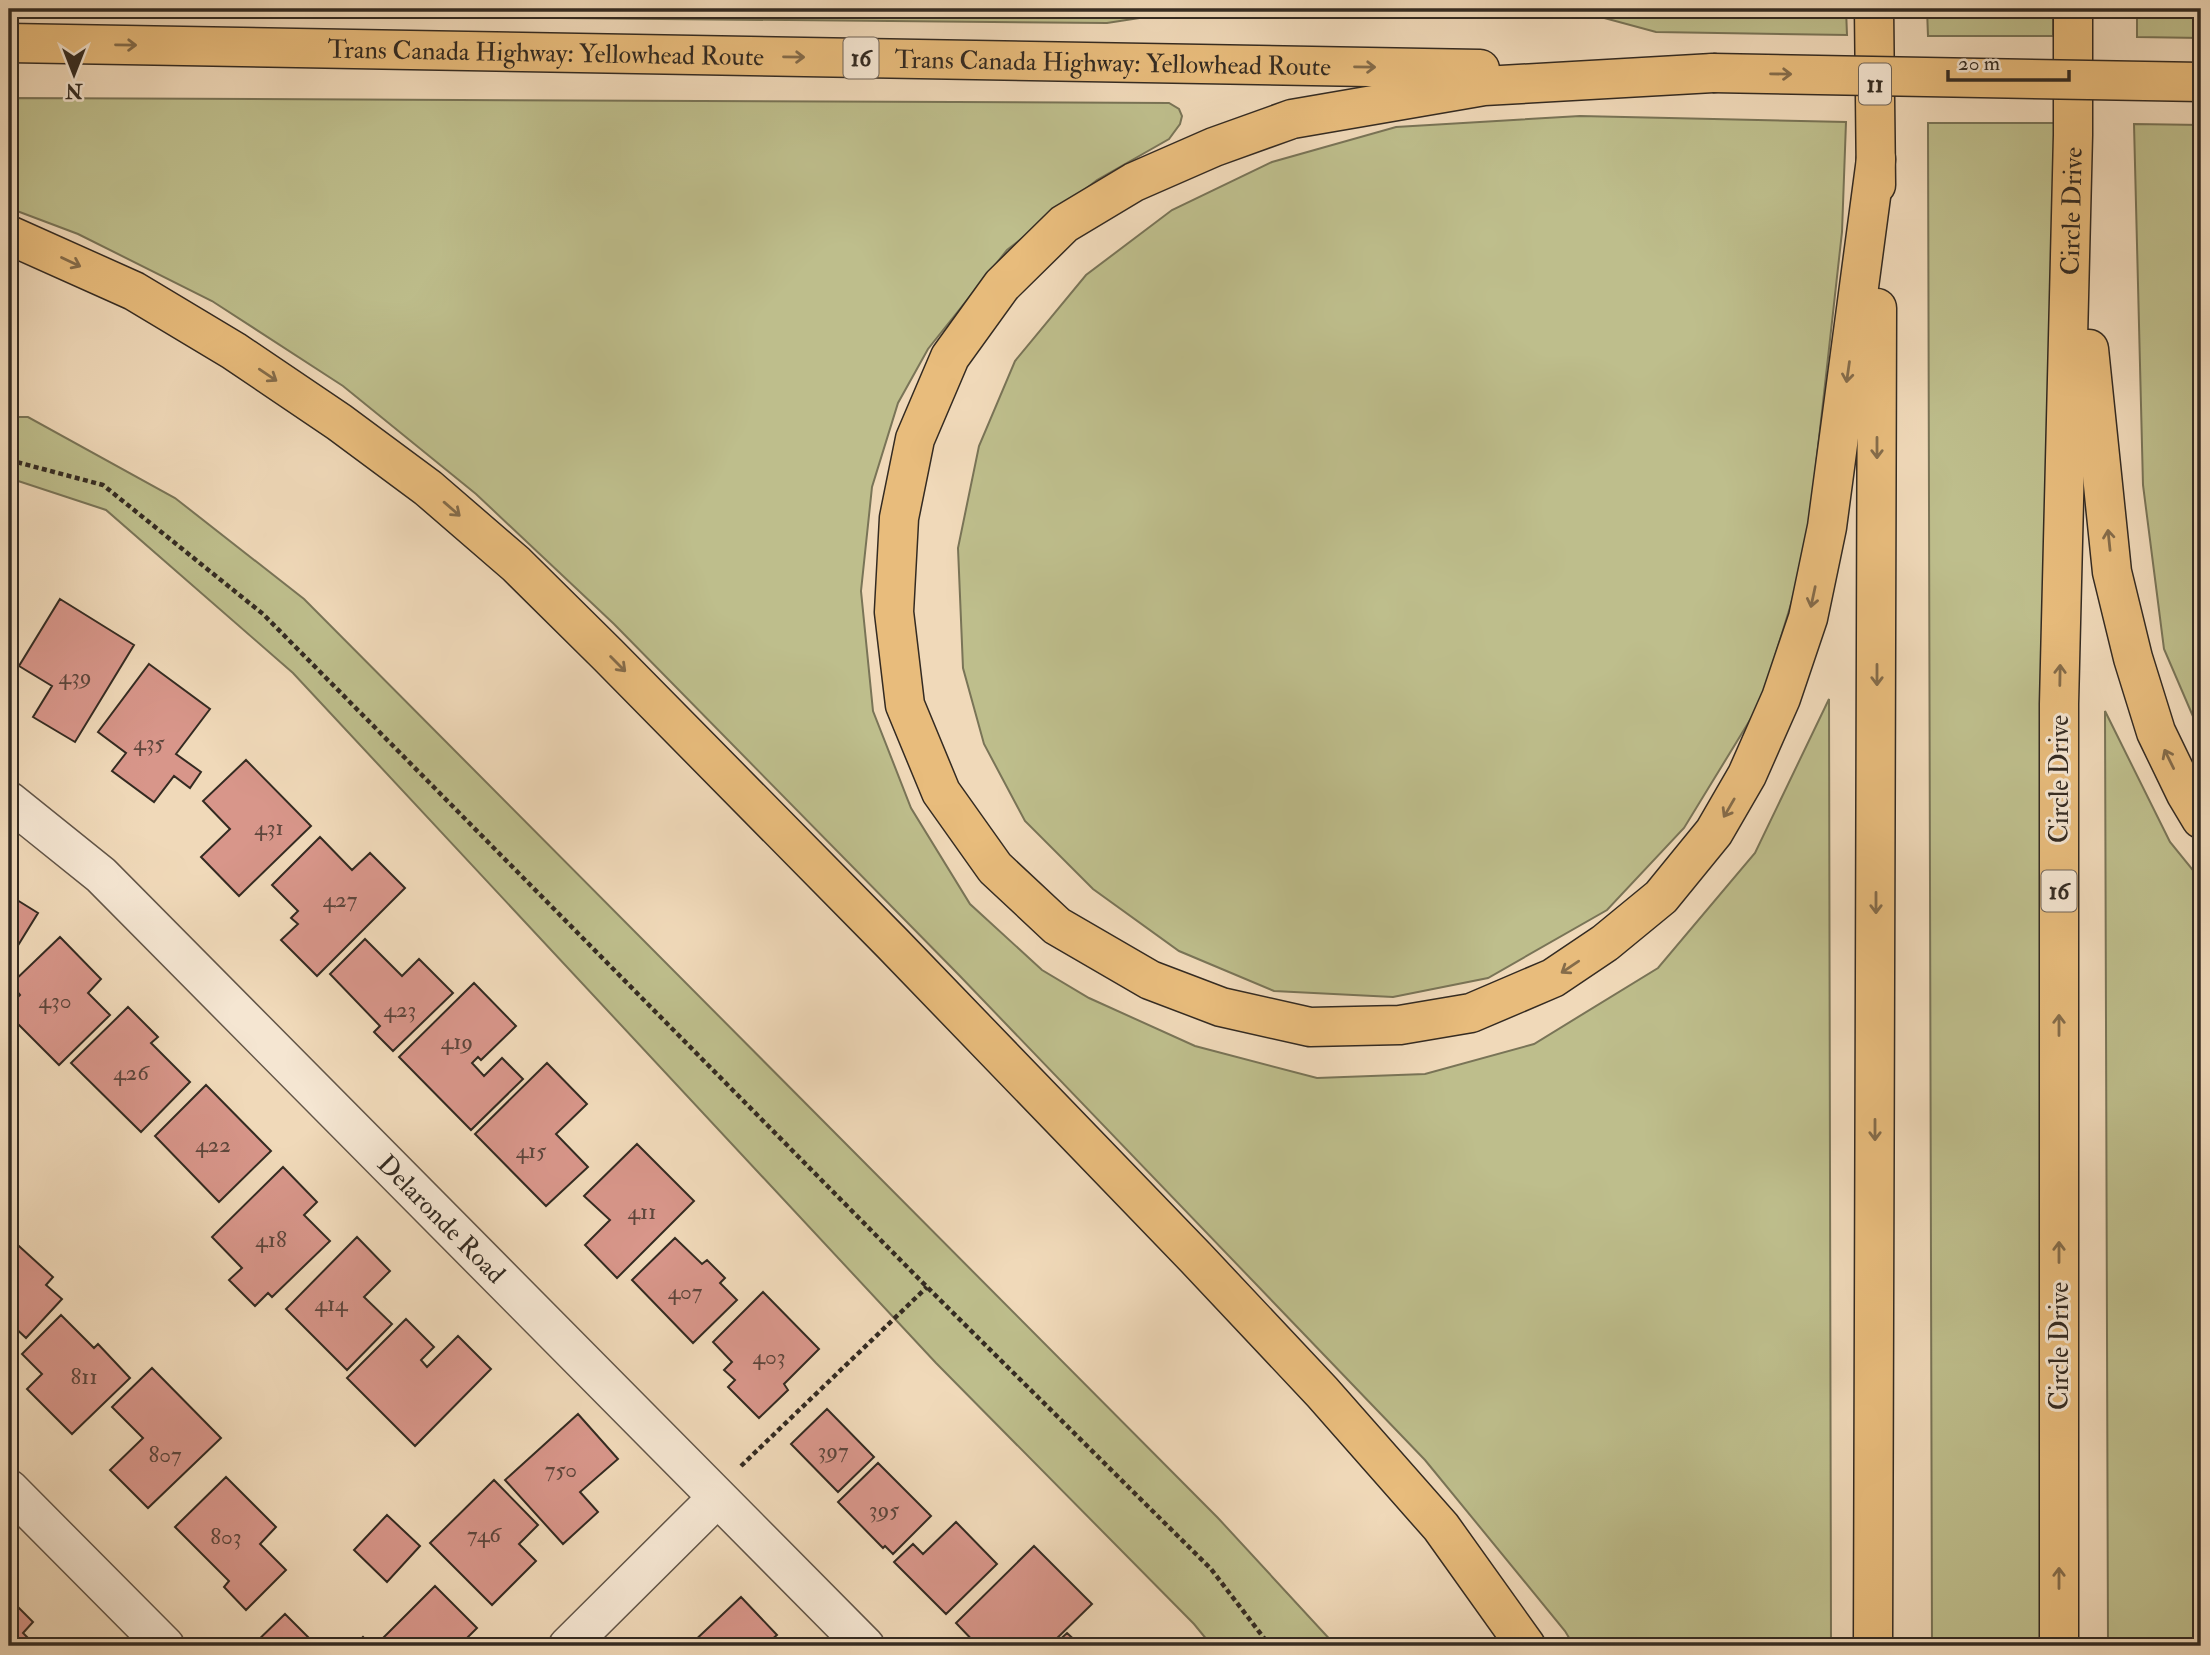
<svg xmlns="http://www.w3.org/2000/svg" width="2210" height="1655" font-family="'IM FELL Double Pica',serif">
	<style>
		.green { fill: #bebe8c; stroke: #797457; stroke-width: 2 }
		.building { fill: #d8968a; stroke: #342b22; stroke-width: 2 }
		.lines { fill: none; stroke-linecap: round; stroke-linejoin: round }
		.street-casing { stroke: #635648; stroke-width: 41 }
		.highway-casing { stroke: #342b22; stroke-width: 41 }
		.path { stroke: #342b22; stroke-width: 4.5; stroke-dasharray: 5 3.5; stroke-linecap: butt }
		.street { stroke: #f5e6d2; stroke-width: 38 }
		.highway { stroke: #e8bc7c; stroke-width: 38 }
		.highway-bridge-casing { stroke: #342b22; stroke-width: 41; stroke-linecap: butt }
		.highway-bridge { stroke: #e8bc7c; stroke-width: 38 }
		.oneway { stroke: #856c4a }
		.labels { text-anchor: middle; stroke-width: 6; stroke-linejoin: round; paint-order: stroke }
		.number-label { font-size: 23px; fill: #5d463c }
		.shield { fill: #f5e6d2; stroke: #6e6357; stroke-width: 2 }
		.shield-label { font-size: 24px; font-weight: bold; fill: #342b22 }
		.street-label { font-size: 26px; fill: #342b22; stroke: #f5e6d2 }
	</style>
	<rect width="100%" height="100%" fill="#f0d9b9"/>
	<filter id="stains"><feTurbulence type="fractalNoise" baseFrequency=".00286" numOctaves="4"/><feColorMatrix values="0 0 0 0 .2 0 0 0 0 .09 0 0 0 0 .02 0 0 0 .5 -.17"/></filter>
	<radialGradient id="worn" r=".72"><stop offset=".6" stop-color="#630" stop-opacity="0"/><stop offset="1" stop-color="#630" stop-opacity=".3"/></radialGradient>
	<path class="green" d="M9,9H1198L1107,23L9,13Z
		M1571,9H1846L1847,35L1656,32Z
		M1927,9H2053V36H1928Z
		M2137,9H2201V38L2137,37Z
		M9,98L1169,103L1179,109L1182,116L1180,124L1169,139L1097,180L1007,250L928,349L898,403L872,487L861,591L873,711L911,808L970,904L1042,970L1089,998L1195,1046L1317,1078L1425,1074L1534,1044L1658,968L1755,853L1829,699L1831,1646H1574L1565,1631L1425,1460L958,974L614,624L476,494L343,386L212,301L78,234L9,208Z
		M1580,116L1846,122L1842,232L1806,555L1761,702L1684,828L1607,910L1488,978L1393,997L1274,991L1179,951L1093,889L1025,821L984,744L963,668L958,548L979,446L1015,361L1086,275L1172,210L1272,162L1396,127Z
		M1928,123H2055L2047,1646H1932Z
		M2134,124L2201,125V735L2164,649L2143,485Z
		M9,417H28L175,498L304,599L1218,1518L1336,1646H1212L1194,1624L936,1363L293,673L106,510L9,478Z
		M2105,711L2170,842L2201,880V1646H2108Z"/>
	<path class="building" d="M60,599L134,645L75,742L33,717L52,686L19,666Z
		M149,664L210,709L176,754L201,772L190,788L174,776L154,802L112,771L126,753L98,732Z
		M246,760L311,826L239,896L201,857L230,829L203,801Z
		M320,837L352,870L370,853L405,888L317,976L281,940L298,924L291,918L298,911L272,885Z
		M9,895L38,913L9,960Z
		M60,937L101,979L88,993L110,1015L59,1065L9,1015V1006L20,995L11,984Z
		M365,939L402,976L419,959L453,993L393,1051L374,1032L380,1026L330,974Z
		M474,983L516,1026L481,1060L478,1057L472,1063L484,1076L502,1058L523,1079L471,1130L399,1057Z
		M128,1007L158,1037L151,1043L190,1082L141,1132L71,1063Z
		M547,1063L587,1104L556,1134L588,1167L546,1206L475,1134Z
		M206,1085L271,1151L219,1202L155,1136Z
		M637,1144L694,1201L617,1278L585,1245L610,1220L584,1196Z
		M283,1167L317,1202L304,1215L330,1241L272,1297L268,1293L255,1306L229,1280L242,1268L212,1237Z
		M9,1237L53,1277L46,1285L62,1299L26,1338L9,1322Z
		M357,1237L390,1271L364,1297L392,1324L347,1370L286,1309Z
		M675,1238L702,1264L707,1260L725,1278L720,1283L737,1300L693,1343L632,1280Z
		M763,1292L819,1349L784,1384L788,1390L759,1418L728,1387L735,1380L724,1370L732,1362L713,1342Z
		M61,1315L94,1348L98,1344L130,1378L72,1434L27,1389L42,1374L22,1354Z
		M406,1319L434,1347L421,1360L427,1367L458,1336L491,1369L415,1446L347,1378Z
		M152,1368L221,1438L148,1508L110,1470L143,1438L112,1407Z
		M827,1409L874,1457L838,1492L791,1444Z
		M578,1414L618,1459L580,1492L598,1512L563,1544L505,1480Z
		M878,1463L931,1516L893,1554L885,1546L883,1548L838,1502Z
		M226,1477L276,1527L260,1544L286,1570L246,1610L224,1587L229,1581L175,1527Z
		M494,1480L538,1525L519,1544L536,1561L492,1605L430,1543Z
		M387,1515L420,1546L387,1582L354,1550Z
		M956,1522L997,1564L946,1614L894,1562L913,1544L923,1554Z
		M1034,1546L1092,1604L1049,1646H978L956,1623Z
		M435,1586L477,1628L459,1646H383L379,1642Z
		M741,1597L777,1635L764,1646H689Z
		M9,1598L33,1622L23,1633L36,1646H9Z
		M285,1614L317,1646H252Z
		M1067,1633L1081,1646H1053Z
		M363,1637L372,1646H354Z"/>
	<g class="lines">
		<defs>
			<g id="street">
				<path id="s1" d="M9,801L101,875L865,1646"/>
				<path d="M9,1489L165,1646"/>
				<path d="M568,1646L717,1498"/>
			</g>
			<g id="highway">
				<path d="M1874,9L1876,185"/>
				<path id="s2" d="M9,43L1480,69"/>
				<path d="M1713,73L1484,86L1292,119L1214,147L1134,182L1064,224L1002,285L950,357L915,439L899,518L894,612L905,705L941,792L995,868L1057,926L1150,980L1221,1007L1310,1027L1400,1025L1471,1013L1553,978L1605,943L1661,897L1714,832L1747,775L1781,698L1808,618L1827,527L1876,159"/>
				<path d="M9,235L134,291L234,351L339,422L428,488L516,564L608,655L892,943L1196,1258L1322,1392L1441,1527L1526,1646"/>
				<path d="M2089,349L2112,572L2133,658L2156,732L2186,794L2201,819"/>
				<path d="M1873,1646L1877,308"/>
				<path id="s3" d="M2059,1646V704L2073,135V9"/>
			</g>
		</defs>
		<use href="#street" class="street-casing"/>
		<use href="#highway" class="highway-casing"/>
		<path class="path" d="M9,460L103,485L263,614L927,1287L1211,1569L1270,1646
			M741,1466L927,1287"/>
		<use href="#street" class="street"/>
		<use href="#highway" class="highway"/>
		<defs>
			<path id="highway-bridge" d="M1713,73L2201,82"/>
		</defs>
		<use href="#highway-bridge" class="highway-bridge-casing"/>
		<use href="#highway-bridge" class="highway-bridge"/>
	</g>
	<defs><path id="oneway-shaft" d="M-6 0H5M1.5-3L5.5 0L1.5 3" fill="none" stroke-width="1.6" stroke-linecap="round" stroke-linejoin="round" transform="scale(1.75)"/></defs>
	<g class="oneway">
		<use href="#oneway-shaft" transform="translate(126 45) rotate(1)"/>
		<use href="#oneway-shaft" transform="translate(794 57) rotate(1)"/>
		<use href="#oneway-shaft" transform="translate(1365 67) rotate(1)"/>
		<use href="#oneway-shaft" transform="translate(1781 74) rotate(1)"/>
		<use href="#oneway-shaft" transform="translate(71 262) rotate(25)"/>
		<use href="#oneway-shaft" transform="translate(1848 372) rotate(98)"/>
		<use href="#oneway-shaft" transform="translate(268 375) rotate(34)"/>
		<use href="#oneway-shaft" transform="translate(1877 448) rotate(90)"/>
		<use href="#oneway-shaft" transform="translate(452 509) rotate(41)"/>
		<use href="#oneway-shaft" transform="translate(2109 540) rotate(-96)"/>
		<use href="#oneway-shaft" transform="translate(1813 597) rotate(102)"/>
		<use href="#oneway-shaft" transform="translate(618 664) rotate(45)"/>
		<use href="#oneway-shaft" transform="translate(1877 675) rotate(90)"/>
		<use href="#oneway-shaft" transform="translate(2060 675) rotate(-89)"/>
		<use href="#oneway-shaft" transform="translate(2169 759) rotate(-116)"/>
		<use href="#oneway-shaft" transform="translate(1729 808) rotate(120)"/>
		<use href="#oneway-shaft" transform="translate(1876 903) rotate(90)"/>
		<use href="#oneway-shaft" transform="translate(1570 967) rotate(146)"/>
		<use href="#oneway-shaft" transform="translate(2059 1025) rotate(-90)"/>
		<use href="#oneway-shaft" transform="translate(1875 1130) rotate(90)"/>
		<use href="#oneway-shaft" transform="translate(2059 1252) rotate(-90)"/>
		<use href="#oneway-shaft" transform="translate(2059 1578) rotate(-90)"/>
	</g>
	<g class="labels">
		<g class="number-label">
			<text x="75" y="684">439</text>
			<text x="149" y="750">435</text>
			<text x="269" y="835">431</text>
			<text x="340" y="907">427</text>
			<text x="55" y="1008">430</text>
			<text x="400" y="1017">423</text>
			<text x="457" y="1049">419</text>
			<text x="131" y="1080">426</text>
			<text x="213" y="1152">422</text>
			<text x="531" y="1158">415</text>
			<text x="642" y="1219">411</text>
			<text x="271" y="1247">418</text>
			<text x="685" y="1299">407</text>
			<text x="331" y="1311">414</text>
			<text x="769" y="1364">403</text>
			<text x="84" y="1384">811</text>
			<text x="833" y="1458">397</text>
			<text x="165" y="1462">807</text>
			<text x="561" y="1477">750</text>
			<text x="884" y="1517">395</text>
			<text x="484" y="1542">746</text>
			<text x="226" y="1544">803</text>
		</g>
		<g class="shield">
			<rect x="843.5" y="37.5" width="35" height="41" rx="5"/>
			<rect x="1859" y="63.5" width="32" height="41" rx="5"/>
			<rect x="2041.5" y="870.5" width="35" height="41" rx="5"/>
		</g>
		<g class="shield-label">
			<text x="861" y="66">16</text>
			<text x="1875" y="92">11</text>
			<text x="2059" y="899">16</text>
		</g>
		<g class="street-label">
			<text dy="9" stroke="none"><textPath href="#s2" startOffset="537">Trans Canada Highway: Yellowhead Route</textPath></text>
			<text dy="9" stroke="none"><textPath href="#s2" startOffset="1104">Trans Canada Highway: Yellowhead Route</textPath></text>
			<text dy="9" stroke="none"><textPath href="#s3" startOffset="1435">Circle Drive</textPath></text>
			<text transform="translate(2059 779) rotate(-90)" y="9">Circle Drive</text>
			<text dy="9" stroke="none"><textPath href="#s1" startOffset="602">Delaronde Road</textPath></text>
			<text transform="translate(2059 1346) rotate(-90)" y="9">Circle Drive</text>
		</g>
	</g>
	<rect width="2210" height="1655" fill="none" stroke="#f0d9b9" stroke-width="35"/>
	<rect x="10" y="10" width="2189" height="1634" fill="none" stroke="#342b22" stroke-width="3.5"/>
	<rect x="18" y="18" width="2175" height="1620" fill="none" stroke="#342b22" stroke-width="2"/>
	<g transform="translate(74 74) rotate(180)" stroke="#f5e6d2" stroke-width="5" paint-order="stroke">
	<path d="M0-5L12 26L0 18L-12 26Z" fill="#342b22"/>
	<text y="-10" font-size="19" font-weight="bold" text-anchor="middle" fill="#342b22">N</text>
	</g>
	<path d="M1948 70v10h121v-10" fill="none" stroke="#342b22" stroke-width="3.5"/>
	<text x="1958" y="70" font-size="21" fill="#342b22" stroke="#f5e6d2" stroke-width="5" paint-order="stroke">20 m</text>
	<rect width="100%" height="100%" filter="url(#stains)"/>
	<rect width="100%" height="100%" fill="url(#worn)"/>
</svg>
